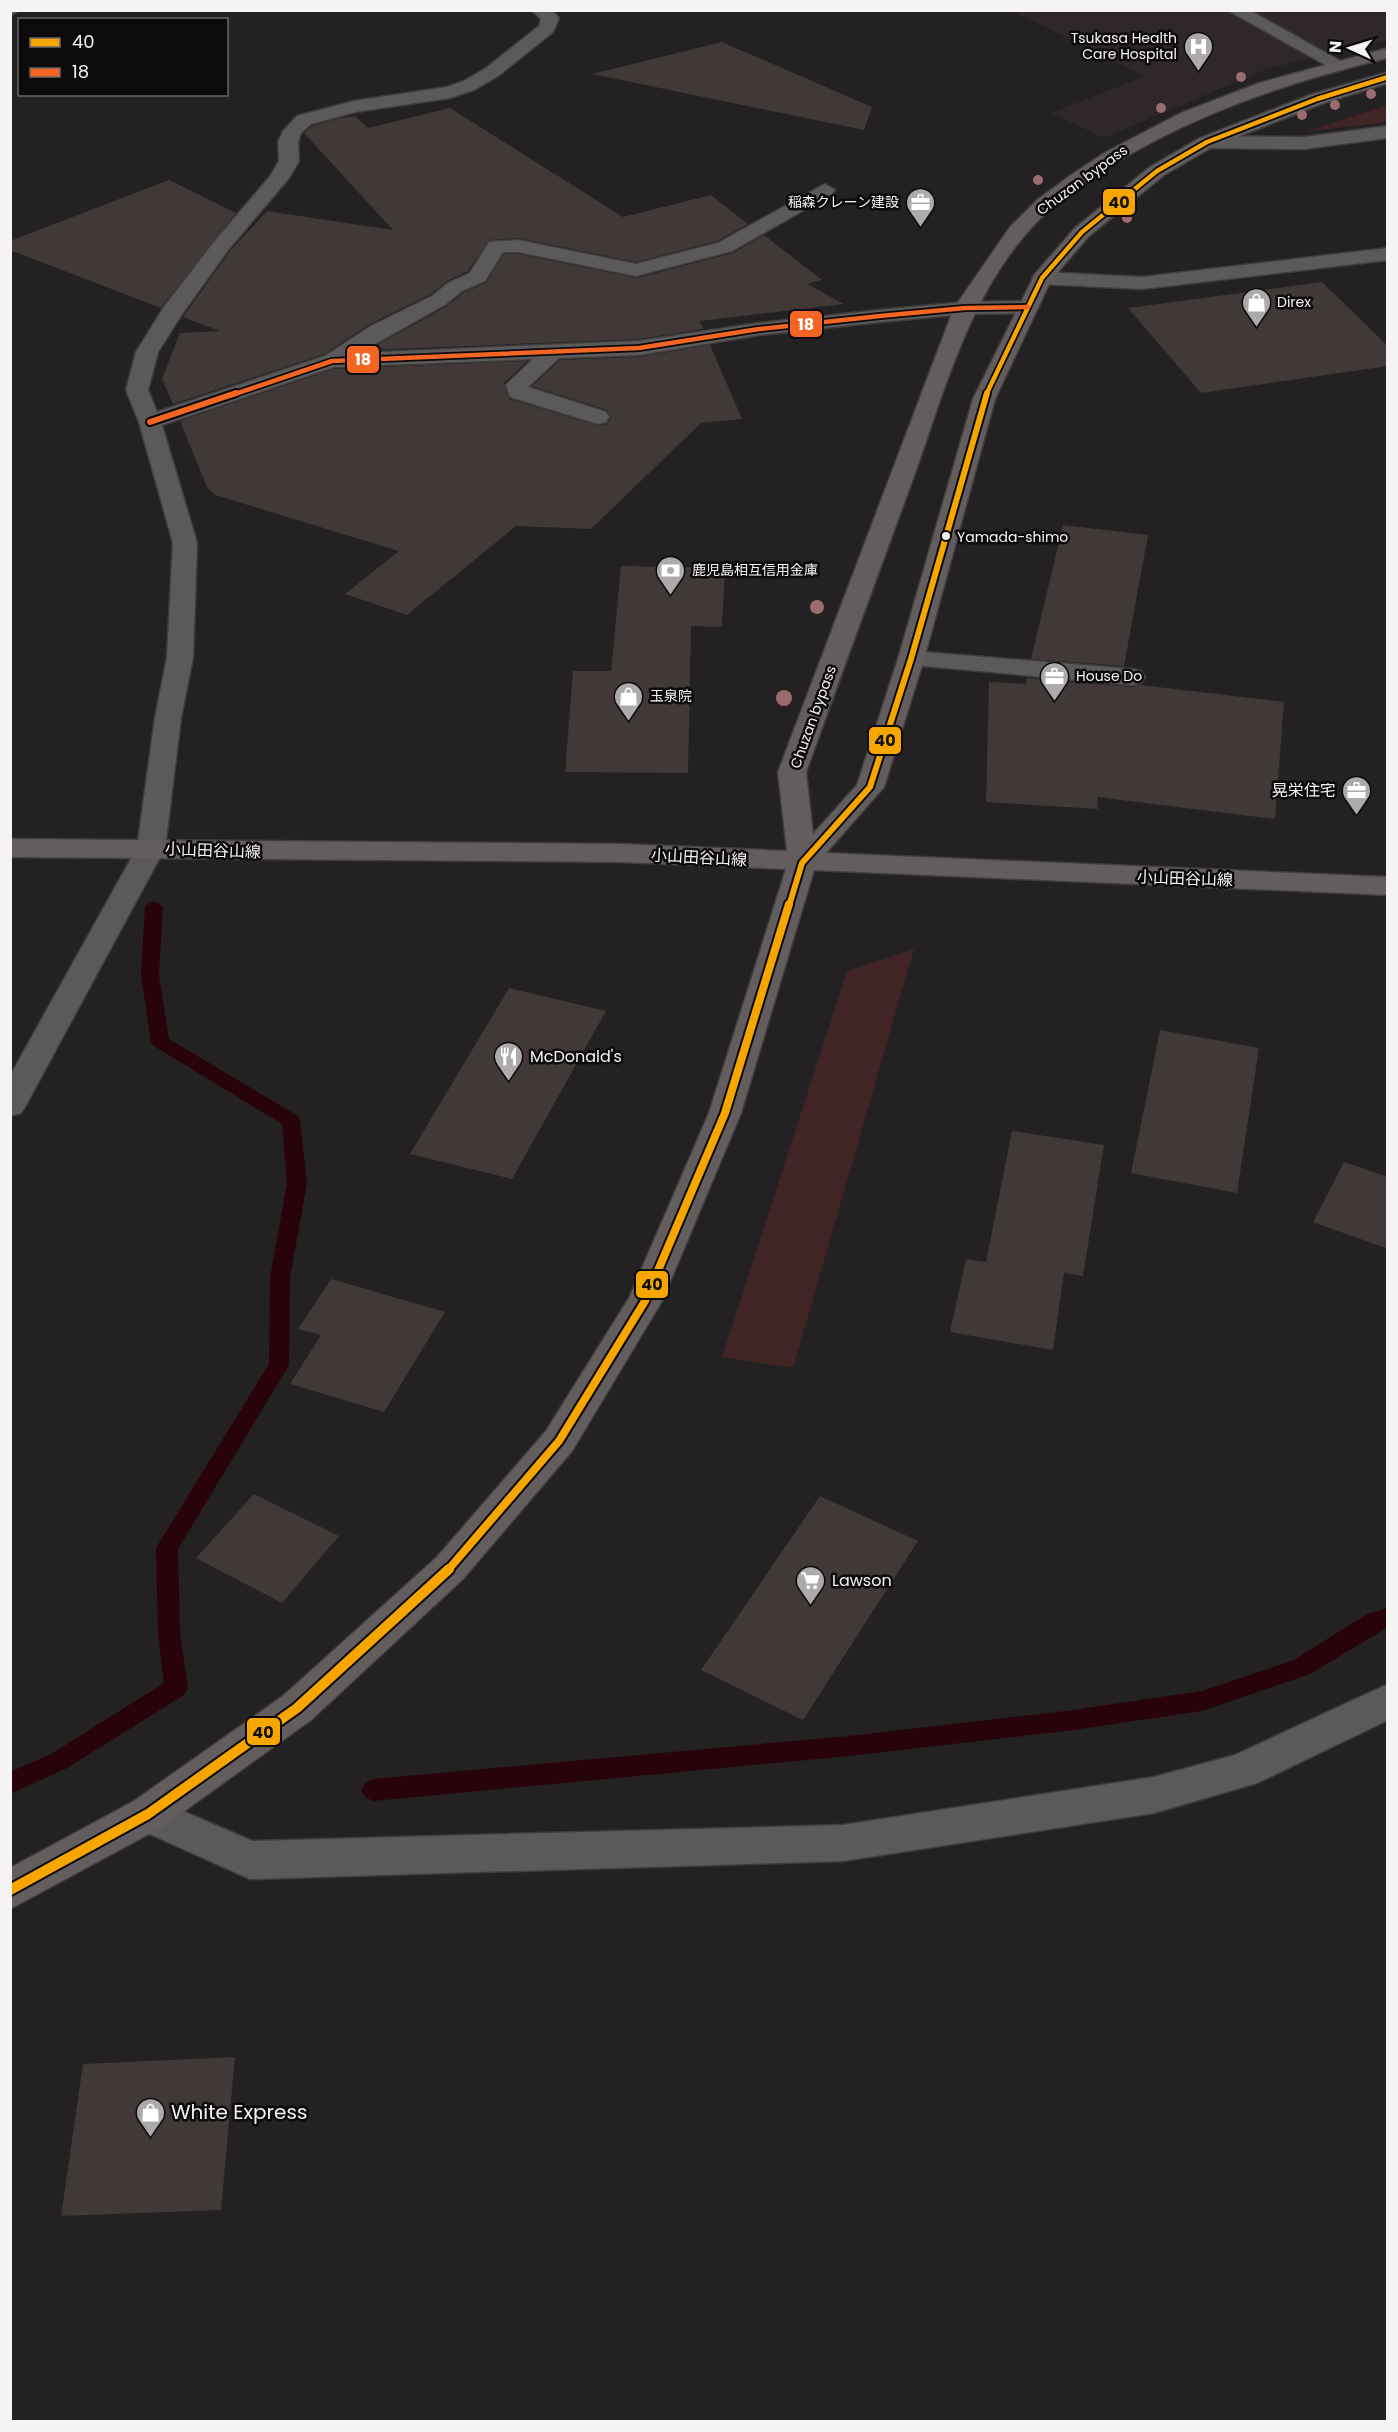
<svg xmlns="http://www.w3.org/2000/svg" width="1398" height="2432" font-family="Poppins,'Noto Sans JP',sans-serif">
	<style>
		.built { fill: #302728 }
		.green { fill: #402426 }
		.lines { fill: none; stroke-linecap: round; stroke-linejoin: round }
		.stream { fill: #28040a; fill-rule: evenodd }
		.building { fill: #413838 }
		.lane-casing { stroke: #3e3d3d; stroke-width: 3 }
		.street-casing { stroke: #3e3d3d; stroke-width: 3 }
		.secondary-casing { stroke: #3e3d3d; stroke-width: 3 }
		.lane { fill: #5b5959; fill-rule: evenodd }
		.street { fill: #5b5959; fill-rule: evenodd }
		.secondary { fill: #635d5e; fill-rule: evenodd }
		.bus-1-far3-casing { stroke: #0c0a0a; stroke-width: 8 }
		.bus-1-far2-casing { stroke: #0c0a0a; stroke-width: 10 }
		.bus-1-far1-casing { stroke: #0c0a0a; stroke-width: 12 }
		.bus-1-casing { stroke: #0c0a0a; stroke-width: 14 }
		.bus-2-far1-casing { stroke: #0c0a0a; stroke-width: 8 }
		.bus-2-casing { stroke: #0c0a0a; stroke-width: 10 }
		.bus-1-far3 { stroke: #f7a600; stroke-width: 4.5 }
		.bus-1-far2 { stroke: #f7a600; stroke-width: 6 }
		.bus-1-far1 { stroke: #f7a600; stroke-width: 8 }
		.bus-1 { stroke: #f7a600; stroke-width: 10 }
		.bus-2-far1 { stroke: #f26522; stroke-width: 4.5 }
		.bus-2 { stroke: #f26522; stroke-width: 6 }
		.tree { fill: #9a6c6f }
		.bus-dot { fill: #f6f3f4; stroke: #0c0a0a; stroke-width: 2 }
		.labels { text-anchor: middle; stroke-width: 5; stroke-linejoin: round; paint-order: stroke }
		.far-poi-label { font-size: 14px; fill: #f6f3f4; stroke: #0c0a0a; text-anchor: start }
		.far-street-label { font-size: 14px; fill: #f6f3f4; stroke: #0c0a0a }
		.bus-label { font-size: 14px; fill: #f6f3f4; stroke: #0c0a0a; text-anchor: start }
		.poi-label { font-size: 16px; fill: #f6f3f4; stroke: #0c0a0a; text-anchor: start }
		.street-label { font-size: 16px; fill: #f6f3f4; stroke: #0c0a0a }
		.near-poi-label { font-size: 20px; fill: #f6f3f4; stroke: #0c0a0a; text-anchor: start }
		.line-badge { stroke: #0c0a0a; stroke-width: 2 }
		.badge-label { font-size: 16px; text-anchor: middle; font-weight: bold; fill: #fff }
		.pale-badge-label { font-size: 16px; text-anchor: middle; font-weight: bold; fill: #111 }
	</style>
	<rect width="100%" height="100%" fill="#232121"/>
	<path class="built" d="M1012,11H1387V40L1267,69L1104,138L1051,113L1145,76Z"/>
	<path class="green" d="M1387,105V122L1305,132Z
		M914,949L793,1368L722,1357L847,971Z"/>
	<g class="lines">
		<path class="stream" d="M154,901L163,906L159,975L169,1039L298,1116L300,1121L307,1183L290,1278L289,1365L178,1549L180,1634L188,1688L184,1695L67,1768L10,1794V1772L51,1754L164,1683L158,1634L156,1548L269,1364L270,1278L287,1183L282,1124L154,1046L151,1042L141,975L145,906Z
			M1388,1608V1627L1310,1674L1202,1711L1066,1731L849,1756L373,1801L365,1797L361,1790L365,1783L373,1779L849,1736L1066,1711L1202,1691L1294,1660L1367,1614Z"/>
	</g>
	<path class="building" d="M722,42L872,107L864,130L592,74Z
		M450,108L623,217L711,195L748,224L717,241L636,262L518,238L489,240L468,271L447,281L431,294L370,324L324,354L173,404L162,379L180,333L220,331L183,317L230,251L267,211L393,230L304,133L312,126L336,119L355,116L368,128Z
		M169,180L236,213L161,308L10,250V241Z
		M764,235L822,280L807,284L844,304L700,321L703,329L639,339L368,350L447,306L463,293L486,283L504,254H518L637,278L733,253Z
		M1322,282L1388,346V366L1201,393L1128,308Z
		M710,345L742,419L701,423L591,529L516,526L407,615L345,594L399,551L215,495L207,487L180,421L334,369L527,361L504,383L509,399L599,426L607,424L611,418L607,410L532,386L560,360L639,357Z
		M1063,525L1148,535L1124,666L1031,659Z
		M621,566L725,568L722,627L691,626L688,773L565,772L573,671H611Z
		M1027,678L1132,687L1141,685L1284,702L1275,819L1097,797L1098,809L986,802L989,682L1026,684Z
		M509,988L606,1011L512,1179L410,1154Z
		M1160,1030L1259,1048L1237,1193L1131,1173Z
		M1012,1131L1104,1145L1083,1276L1064,1273L1053,1350L950,1332L966,1259L986,1262Z
		M1344,1162L1388,1177V1249L1313,1222Z
		M331,1279L445,1312L384,1412L290,1384L321,1335L298,1329Z
		M254,1494L339,1536L282,1603L196,1558Z
		M820,1496L918,1541L803,1720L701,1670Z
		M235,2057L221,2210L61,2216L83,2064Z"/>
	<g class="lines">
		<defs>
			<path id="lane" d="M1227,10H1249L1346,64L1337,69L1331,68Z
				M911,651L1132,669L1141,671L1145,677L1141,683L1132,685L902,664L898,659L902,654Z"/>
			<path id="street" d="M10,10H19L10,16Z
				M531,10C542,10 552,8 559,18L553,32L498,76L476,89L450,98L355,112L311,124L301,133L298,142L299,161L289,178L228,250L182,314L158,352L148,390L157,412L325,356L371,326L432,296L448,283L470,273L489,242L518,240L636,264L718,243L825,184L835,190L832,194L732,251L636,276L518,252H503L485,281L462,291L446,304L359,353L639,341L759,323L880,310L965,302L1028,301L1035,303L1039,307L1035,311L1028,313L965,314L880,322L759,335L639,355L559,358L528,387L606,412L609,417L606,422L598,424L510,397L506,385L533,359L334,367L162,425L197,543L193,657L181,718L165,848L26,1105L21,1113L10,1116V1076L137,848L155,718L167,657L173,543L139,422L126,390L136,352L164,307L214,242L271,175L279,161L278,142L283,131L297,116L354,101L447,87L464,81L486,68L539,26L541,19Z
				M1388,126V138L1304,149L1207,148L1197,142L1207,136L1304,137Z
				M1388,248V260L1142,289L1042,284L1035,282L1032,278L1035,274L1042,272L1142,277Z
				M1388,1684V1720L1257,1783L1154,1813L843,1861L250,1879L134,1827L128,1814L134,1801L148,1796L252,1841L843,1825L1154,1777L1235,1755Z"/>
			<path id="secondary" d="M1388,48V58C1285,83 1186,116 1098,174C1080,186 1061,198 1046,213C970,284 945,392 910,487C875,582 840,677 806,772L813,834L857,785L898,659L973,399L1035,274L1075,228L1150,167L1200,138L1310,95L1388,72V83L1324,103L1214,146L1164,175L1089,236L1051,280L995,399L924,659L884,787L826,853L1388,877V895L814,870L741,1113L662,1301L572,1451L463,1579L311,1720L162,1827L10,1909V1868L134,1801L283,1696L437,1557L546,1431L629,1298L709,1113L786,869L622,862L10,857V839L622,844L787,851L778,772L954,308L1010,227L1036,201L1071,175L1106,152L1181,113L1259,83Z"/>
		</defs>
		<use href="#lane" class="lane-casing"/>
		<use href="#street" class="street-casing"/>
		<use href="#secondary" class="secondary-casing"/>
		<use href="#lane" class="lane"/>
		<use href="#street" class="street"/>
		<use href="#secondary" class="secondary"/>
		<defs>
			<path id="bus-1-far3" d="M986,395L1042,278L1082,232L1157,171L1207,142L1317,99L1388,77"/>
			<path id="bus-1-far2" d="M789,906L802,863L870,787L911,659L987,393"/>
			<path id="bus-1-far1" d="M448,1570L559,1441L645,1301L725,1113L789,904"/>
			<path id="bus-1" d="M10,1890L148,1814L297,1708L449,1569"/>
			<path id="bus-2-far1" d="M232,395L332,361L639,348L759,329L880,316L965,308L1028,307"/>
			<path id="bus-2" d="M150,422L236,393"/>
		</defs>
		<use href="#bus-1-far3" class="bus-1-far3-casing"/>
		<use href="#bus-1-far2" class="bus-1-far2-casing"/>
		<use href="#bus-1-far1" class="bus-1-far1-casing"/>
		<use href="#bus-1" class="bus-1-casing"/>
		<use href="#bus-2-far1" class="bus-2-far1-casing"/>
		<use href="#bus-2" class="bus-2-casing"/>
		<use href="#bus-1-far3" class="bus-1-far3"/>
		<use href="#bus-1-far2" class="bus-1-far2"/>
		<use href="#bus-1-far1" class="bus-1-far1"/>
		<use href="#bus-1" class="bus-1"/>
		<use href="#bus-2-far1" class="bus-2-far1"/>
		<use href="#bus-2" class="bus-2"/>
	</g>
	<g class="tree">
		<circle cx="1241" cy="77" r="5"/>
		<circle cx="1371" cy="94" r="5"/>
		<circle cx="1335" cy="105" r="5"/>
		<circle cx="1161" cy="108" r="5"/>
		<circle cx="1302" cy="115" r="5"/>
		<circle cx="1038" cy="180" r="5"/>
		<circle cx="1127" cy="218" r="5"/>
		<circle cx="817" cy="607" r="7"/>
		<circle cx="784" cy="698" r="8"/>
	</g>
	<defs>
		<symbol id="hospital-pin" viewBox="-11 -11 22 30"><path d="M0 17L-7.5 6A9.5 9.5 0 1 1 7.5 6Z" fill="#acaaaa" stroke="#0c0a0a"/><path d="M-5-5h3v3.5h4V-5h3V5h-3V1.5h-4V5h-3Z" fill="#fff"/></symbol>
		<symbol id="office-pin" viewBox="-11 -11 22 30"><path d="M0 17L-7.5 6A9.5 9.5 0 1 1 7.5 6Z" fill="#acaaaa" stroke="#0c0a0a"/><path d="M-6-3h4V-5.5h4V-3h4V5H-6ZM-1-4.5V-3h2v-1.5ZM-6 0V1H6V0Z" fill="#fff"/></symbol>
		<symbol id="shop-pin" viewBox="-11 -11 22 30"><path d="M0 17L-7.5 6A9.5 9.5 0 1 1 7.5 6Z" fill="#acaaaa" stroke="#0c0a0a"/><path d="M-5-2.5h2.3a2.7 3.5 0 0 1 5.4 0H5L5.5 6h-11ZM-1.5-2.5h3a1.5 2.3 0 0 0-3 0Z" fill="#fff"/></symbol>
		<symbol id="bank-pin" viewBox="-11 -11 22 30"><path d="M0 17L-7.5 6A9.5 9.5 0 1 1 7.5 6Z" fill="#acaaaa" stroke="#0c0a0a"/><path d="M-6-4H6V4H-6ZM0-2.3a2.3 2.3 0 1 0 0 4.6a2.3 2.3 0 1 0 0-4.6Z" fill="#fff"/></symbol>
		<symbol id="restaurant-pin" viewBox="-11 -11 22 30"><path d="M0 17L-7.5 6A9.5 9.5 0 1 1 7.5 6Z" fill="#acaaaa" stroke="#0c0a0a"/><path d="M-5-6h1v4h1v-4h1v4h1v-4h1v5L-1.5 .5V6h-2V.5L-5-1ZM5-6V6H3V1.5H1.5Q1.5-4 5-6Z" fill="#fff"/></symbol>
		<symbol id="supermarket-pin" viewBox="-11 -11 22 30"><path d="M0 17L-7.5 6A9.5 9.5 0 1 1 7.5 6Z" fill="#acaaaa" stroke="#0c0a0a"/><path d="M-6-5.5h2.5l.6 2H6L4.5 2H-2.5L-4.4-4H-6ZM-1.5 3.2a1.3 1.3 0 1 0 .1 0ZM3 3.2a1.3 1.3 0 1 0 .1 0Z" fill="#fff"/></symbol>
	</defs>
	<g fill-rule="evenodd">
		<use href="#hospital-pin" x="1182" y="30" width="33" height="45"/>
		<use href="#office-pin" x="904" y="186" width="33" height="45"/>
		<use href="#shop-pin" x="1240" y="286" width="33" height="45"/>
		<use href="#bank-pin" x="654" y="554" width="33" height="45"/>
		<use href="#office-pin" x="1038" y="660" width="33" height="45"/>
		<use href="#shop-pin" x="612" y="680" width="33" height="45"/>
		<use href="#office-pin" x="1340" y="774" width="33" height="45"/>
		<use href="#restaurant-pin" x="492" y="1040" width="33" height="45"/>
		<use href="#supermarket-pin" x="794" y="1564" width="33" height="45"/>
		<use href="#shop-pin" x="134" y="2096" width="33" height="45"/>
	</g>
	<circle class="bus-dot" cx="946" cy="536" r="5"/>
	<g class="labels">
		<g class="far-poi-label">
			<text x="1177" y="43" text-anchor="end">Tsukasa Health<tspan x="1177" dy="16">Care Hospital</tspan></text>
			<text x="899" y="207" text-anchor="end">稲森クレーン建設</text>
			<text x="1277" y="307">Direx</text>
			<text x="692" y="575">鹿児島相互信用金庫</text>
			<text x="1076" y="681">House Do</text>
			<text x="650" y="701">玉泉院</text>
		</g>
		<g class="far-street-label">
			<text transform="translate(1082 180) rotate(-36)" y="5">Chuzan bypass</text>
			<text transform="translate(813 717) rotate(-70)" y="5">Chuzan bypass</text>
		</g>
		<g class="bus-label">
			<text x="957" y="542">Yamada-shimo</text>
		</g>
		<g class="poi-label">
			<text x="1336" y="796" text-anchor="end">晃栄住宅</text>
			<text x="530" y="1062">McDonald's</text>
			<text x="832" y="1586">Lawson</text>
		</g>
		<g class="street-label">
			<text transform="translate(213 850) rotate(2)" y="6">小山田谷山線</text>
			<text transform="translate(699 857) rotate(3)" y="6">小山田谷山線</text>
			<text transform="translate(1185 878) rotate(2)" y="6">小山田谷山線</text>
		</g>
		<g class="near-poi-label">
			<text x="171" y="2119">White Express</text>
		</g>
	</g>
	<g class="line-badge">
		<rect x="1102" y="188" width="34" height="28" rx="6" fill="#f7a600"/>
		<rect x="789" y="310" width="34" height="28" rx="6" fill="#f26522"/>
		<rect x="346" y="345" width="34" height="29" rx="6" fill="#f26522"/>
		<rect x="868" y="726" width="34" height="29" rx="6" fill="#f7a600"/>
		<rect x="635" y="1270" width="34" height="29" rx="6" fill="#f7a600"/>
		<rect x="246" y="1717" width="35" height="29" rx="6" fill="#f7a600"/>
	</g>
	<g class="badge-label">
		<text x="806" y="330">18</text>
		<text x="363" y="365">18</text>
	</g>
	<g class="pale-badge-label">
		<text x="1119" y="208">40</text>
		<text x="885" y="746">40</text>
		<text x="652" y="1290">40</text>
		<text x="263" y="1738">40</text>
	</g>
	<rect width="1398" height="2432" fill="none" stroke="#f6f3f4" stroke-width="24"/>
	<rect x="18" y="18" width="210" height="78" fill="#0c0a0a" stroke="#6a6768" stroke-width="1.5"/>
	<rect x="30" y="38" width="30" height="9" fill="#f7a600" stroke="#6a6768" stroke-width="1.5"/>
	<text x="72" y="48" font-size="18" fill="#f6f3f4">40</text>
	<rect x="30" y="68" width="30" height="9" fill="#f26522" stroke="#6a6768" stroke-width="1.5"/>
	<text x="72" y="78" font-size="18" fill="#f6f3f4">18</text>
	<g transform="translate(1350 48) rotate(274)" stroke="#0c0a0a" stroke-width="4.5" paint-order="stroke">
	<path d="M0-4.5L10 22L0 15L-10 22Z" fill="#f6f3f4"/>
	<text y="-9" font-size="16" font-weight="bold" text-anchor="middle" fill="#f6f3f4">N</text>
	</g>
</svg>
